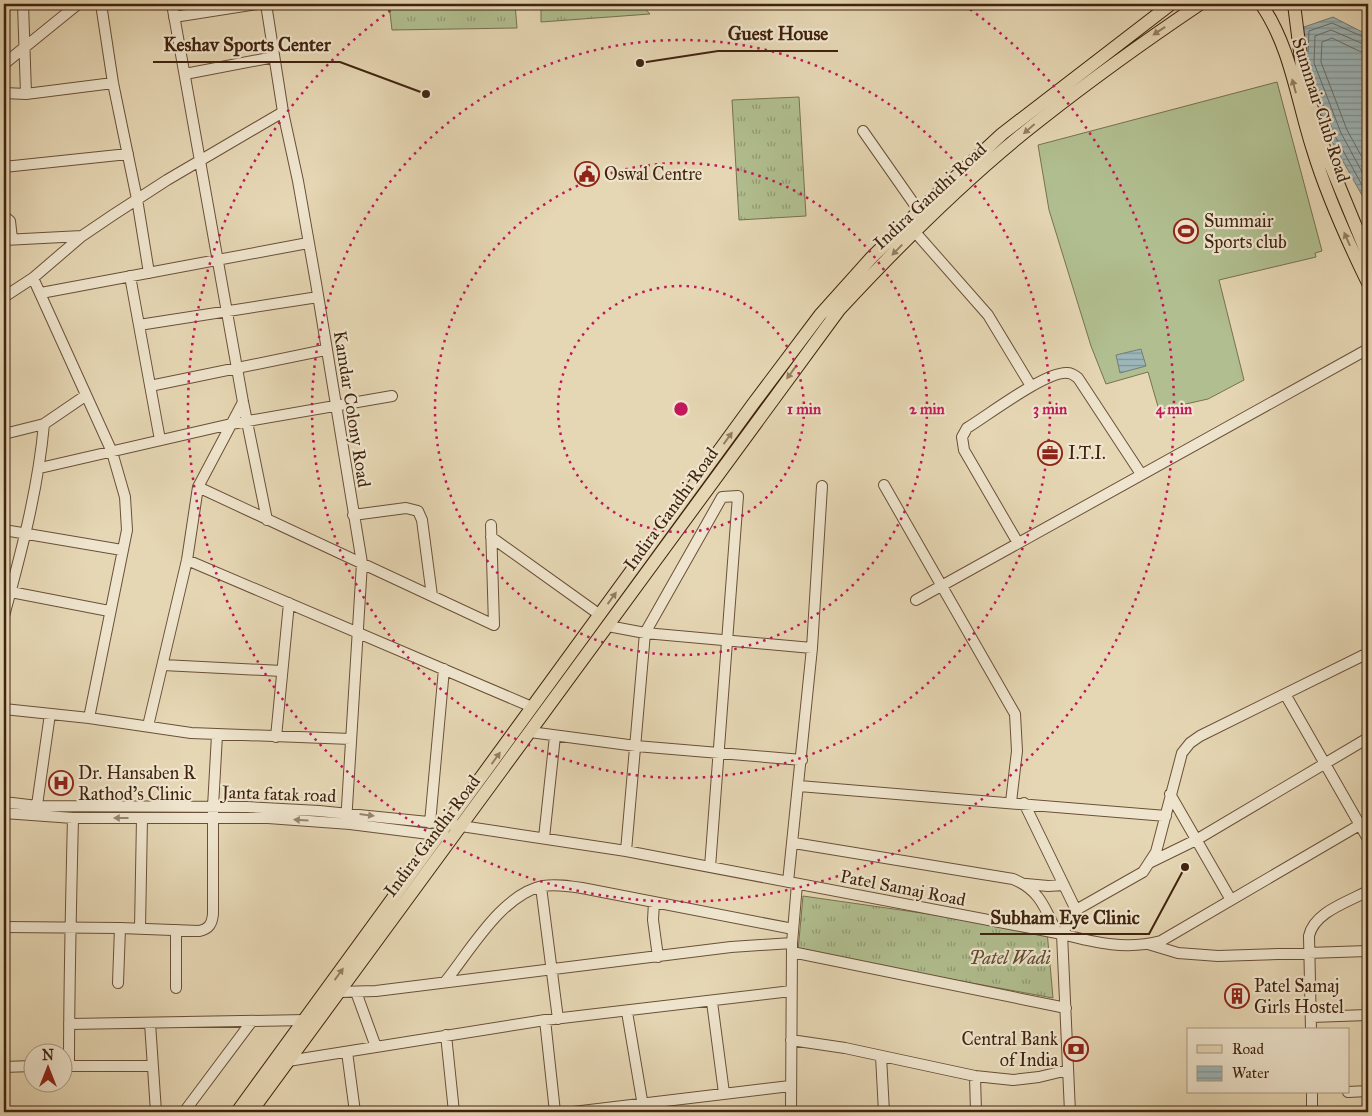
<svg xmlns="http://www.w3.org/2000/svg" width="1372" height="1116" font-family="'IM FELL Great Primer',serif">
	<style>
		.grass { fill: url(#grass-tufts); stroke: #78714f }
		.pitch { fill: #b1bf90; stroke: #78714f }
		.water { fill: url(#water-rules); stroke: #777b75 }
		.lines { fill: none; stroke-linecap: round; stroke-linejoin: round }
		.shore { stroke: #6e6c64; stroke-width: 1 }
		.minor-casing { stroke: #6a5038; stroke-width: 12 }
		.major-casing { stroke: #40230e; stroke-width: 14 }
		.minor { stroke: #efe5ce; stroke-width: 10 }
		.major { stroke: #e6d7b4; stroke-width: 12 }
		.oneway { fill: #937d61 }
		.oneway2 { fill: #98846e }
		.ring { fill: none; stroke: #c2185b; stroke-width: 2.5; stroke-dasharray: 2.5 5 }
		.labels { text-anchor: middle; stroke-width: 4.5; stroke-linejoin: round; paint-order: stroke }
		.street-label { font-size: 18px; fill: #40230e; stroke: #efe5ce }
		.poi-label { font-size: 18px; fill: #40230e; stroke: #efe5ce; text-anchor: start }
		.park-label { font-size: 18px; font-style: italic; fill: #5c4a2e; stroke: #efe5ce }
		.centre { fill: #c2185b; stroke: #efe5ce; stroke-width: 2.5 }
		.ring-label { font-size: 15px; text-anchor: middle; font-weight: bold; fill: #c2185b; stroke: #efe5ce; stroke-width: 4.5; stroke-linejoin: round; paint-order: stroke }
		.leader { fill: none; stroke: #40230e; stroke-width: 2 }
		.callout-dot { fill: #40230e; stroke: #efe5ce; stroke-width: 2 }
		.callout-label { font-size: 19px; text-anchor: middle; font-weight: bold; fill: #40230e; stroke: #efe5ce; stroke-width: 4.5; stroke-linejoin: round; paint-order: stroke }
	</style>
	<defs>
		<pattern id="grass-tufts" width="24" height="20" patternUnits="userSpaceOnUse" patternTransform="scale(1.25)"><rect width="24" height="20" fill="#b1bf90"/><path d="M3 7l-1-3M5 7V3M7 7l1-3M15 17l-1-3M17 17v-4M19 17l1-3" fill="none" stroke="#919b74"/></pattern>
		<pattern id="water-rules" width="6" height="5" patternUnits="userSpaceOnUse" patternTransform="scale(1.25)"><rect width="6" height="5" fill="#9cb6b9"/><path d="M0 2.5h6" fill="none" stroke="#819495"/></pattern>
	</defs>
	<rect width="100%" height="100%" fill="#e6d7b4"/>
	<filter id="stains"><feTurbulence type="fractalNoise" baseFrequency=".004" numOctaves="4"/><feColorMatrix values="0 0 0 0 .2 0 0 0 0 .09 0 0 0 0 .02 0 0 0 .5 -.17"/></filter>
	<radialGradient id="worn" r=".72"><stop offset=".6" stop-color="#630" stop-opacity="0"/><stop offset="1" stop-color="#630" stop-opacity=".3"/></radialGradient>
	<path class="grass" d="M389,4H515L517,28L392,30Z
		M541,4H641L650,14L541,22Z
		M799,97L806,216L739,220L732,100Z
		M803,896L1047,931L1053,998L798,951Z"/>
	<path class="pitch" d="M1277,82L1322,251L1315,253L1316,257L1219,280L1244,380L1208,399L1159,410L1148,372L1106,384L1091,346L1049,210L1038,145Z"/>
	<path class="water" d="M1333,17L1368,35V206L1330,138L1302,65L1304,27Z
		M1141,349L1146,366L1120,373L1116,355Z"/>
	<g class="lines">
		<path class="shore" d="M1368,46L1331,30L1315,36L1314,63L1341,133L1368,183
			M1308,52L1309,31L1332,23L1368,39
			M1368,53L1359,51L1332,38L1322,42L1321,62L1347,130L1368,168
			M1310,72L1335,136L1368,196"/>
		<defs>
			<path id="minor" d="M23,4L26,94
				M101,4L113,83L137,199L149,273
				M172,4L243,402L267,520
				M266,4L283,112L298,181L316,283L362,563L346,823
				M174,17L257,4
				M4,64L78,4
				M185,74L274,57
				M4,93L26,94L113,83
				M863,131L919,211
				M4,167L128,154
				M4,216L10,221L12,239
				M915,232L988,315L1031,386
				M4,240L82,236
				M130,276L160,440
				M33,278L112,452L125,497L127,530L89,718
				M41,293L308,243
				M4,297L33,278L82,236L113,215L167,180L283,112
				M139,325L318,297
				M150,386L325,350
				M4,434L44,424L85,396
				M40,468L231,424L392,396
				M884,485L1015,714L1017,751L1011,802
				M198,487L494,625L491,525
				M353,515L406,508L418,511L422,520L432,596
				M4,530L122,550
				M491,537L600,615
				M1018,543L964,450L962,437L967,428C987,416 1047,370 1068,373C1072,373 1075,376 1078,378L1141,474
				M187,560L532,707
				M11,592L109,611
				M916,600L1368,349
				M4,616C21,553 38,490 44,424
				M608,626L645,633L812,648
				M163,665L282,671
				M1285,694L1368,839
				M4,709L89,718L191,733L351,739
				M148,726L187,560L198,487L243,402
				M530,732L636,746L802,760
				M276,737L289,603
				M799,786L1166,816
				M1170,794L1231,900
				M4,802L37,806L247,807L319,811L448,824L626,851L1062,934C1096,943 1127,950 1161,941L1368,820
				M1024,803L1076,910
				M36,812L50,714
				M4,813L73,818H268L350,824L445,836
				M430,823L444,669
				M544,838L555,736
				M794,843L1013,879C1040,890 1045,908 1057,933
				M626,851L645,633L722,497L738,496L710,867
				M1151,862L1196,840L1368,738
				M788,882L812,648L822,486
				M1026,884L1048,886L1064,885
				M541,887L558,1019
				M654,902L653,920L658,957
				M4,927L120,928L199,931C209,929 212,924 213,914V807L217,735
				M140,928L142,818
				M176,930V988
				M1148,944L1178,953L1218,956L1368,951
				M792,952L1066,1008
				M445,982C470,951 502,894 543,886C556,884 569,886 582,888L793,929
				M118,983L120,928
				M338,992L376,991L731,947L792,943
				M356,992L376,1047
				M712,1002L724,1093
				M627,1012L644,1112
				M1311,1017L1368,1015
				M545,1020L555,1112
				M150,1023L156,1112
				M69,1024L306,1020
				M1311,1030L1309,936C1314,912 1348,902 1368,891
				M446,1035L454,1112
				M791,1040L845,1048L975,1076L1013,1080L1039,1077L1068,1070
				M347,1052L355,1112
				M881,1056L884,1112
				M288,1061L545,1020L791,991
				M63,1066H153
				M69,1066C69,983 71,901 73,818
				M4,1067L32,1066
				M975,1076L976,1112
				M1312,1092V1112
				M1348,1092L1368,1091
				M184,1112L252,1021
				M573,1112L790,1086
				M791,1112L792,943L797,884
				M1070,1112L1062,934L1076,910L1143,872L1156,852L1182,753L1190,743L1200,736L1368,653"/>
			<path id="major" d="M1261,4C1291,47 1297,101 1313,150C1327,196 1347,240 1368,283
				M1294,4L1304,83L1326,154L1368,256
				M237,1112L753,404L820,315L872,257L919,211L1002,134L1171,4
				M251,1112L839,310C901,243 968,176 1040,120C1092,79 1145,41 1200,4"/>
		</defs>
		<use href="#minor" class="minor-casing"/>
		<use href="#major" class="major-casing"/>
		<use href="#minor" class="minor"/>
		<use href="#major" class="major"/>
	</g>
	<defs><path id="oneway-solid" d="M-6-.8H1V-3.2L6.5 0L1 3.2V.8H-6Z" transform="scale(1.25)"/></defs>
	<g class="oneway">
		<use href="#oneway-solid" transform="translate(1159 31) rotate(146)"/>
		<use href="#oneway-solid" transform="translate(1294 86) rotate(-105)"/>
		<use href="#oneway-solid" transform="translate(1029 129) rotate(139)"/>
		<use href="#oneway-solid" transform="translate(1347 239) rotate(-114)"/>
		<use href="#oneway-solid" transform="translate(897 250) rotate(134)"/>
		<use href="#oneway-solid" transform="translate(791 373) rotate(126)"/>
		<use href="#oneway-solid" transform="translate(728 438) rotate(-54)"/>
		<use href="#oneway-solid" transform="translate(612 598) rotate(-54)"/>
		<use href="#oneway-solid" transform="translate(496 758) rotate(-54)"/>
		<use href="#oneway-solid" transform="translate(339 974) rotate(-54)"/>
	</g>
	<g class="oneway2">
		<use href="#oneway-solid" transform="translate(367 815) rotate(7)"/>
		<use href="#oneway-solid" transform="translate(121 818) rotate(180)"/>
		<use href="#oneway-solid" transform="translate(301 820) rotate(-176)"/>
	</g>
	<g class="ring">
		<circle cx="681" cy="409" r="123"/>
		<circle cx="681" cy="409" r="246"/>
		<circle cx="681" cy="409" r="369"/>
		<path d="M964 5A493 493 0 1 1 398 5"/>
	</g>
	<defs>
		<symbol id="civic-ring" viewBox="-11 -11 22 22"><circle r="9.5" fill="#efe5ce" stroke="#8f2418" stroke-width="1.5"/><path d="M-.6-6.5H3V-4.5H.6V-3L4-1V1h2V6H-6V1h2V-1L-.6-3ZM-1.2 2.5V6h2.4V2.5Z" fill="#8f2418"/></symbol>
		<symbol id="stadium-ring" viewBox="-11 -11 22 22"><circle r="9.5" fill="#efe5ce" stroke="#8f2418" stroke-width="1.5"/><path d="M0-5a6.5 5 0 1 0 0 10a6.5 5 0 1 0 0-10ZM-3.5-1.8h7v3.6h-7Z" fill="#8f2418"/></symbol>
		<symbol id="office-ring" viewBox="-11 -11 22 22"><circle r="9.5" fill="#efe5ce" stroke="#8f2418" stroke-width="1.5"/><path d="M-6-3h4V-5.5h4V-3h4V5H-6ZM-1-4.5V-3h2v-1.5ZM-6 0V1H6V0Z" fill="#8f2418"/></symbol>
		<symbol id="hospital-ring" viewBox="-11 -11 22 22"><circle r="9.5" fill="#efe5ce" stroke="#8f2418" stroke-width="1.5"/><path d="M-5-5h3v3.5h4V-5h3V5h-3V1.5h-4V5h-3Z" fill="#8f2418"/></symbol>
		<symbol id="building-ring" viewBox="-11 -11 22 22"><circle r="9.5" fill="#efe5ce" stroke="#8f2418" stroke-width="1.5"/><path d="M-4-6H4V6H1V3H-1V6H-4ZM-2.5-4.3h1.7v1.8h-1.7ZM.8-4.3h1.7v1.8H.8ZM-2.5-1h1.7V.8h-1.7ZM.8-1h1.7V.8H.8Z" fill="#8f2418"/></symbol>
		<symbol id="bank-ring" viewBox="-11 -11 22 22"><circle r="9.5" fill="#efe5ce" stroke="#8f2418" stroke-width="1.5"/><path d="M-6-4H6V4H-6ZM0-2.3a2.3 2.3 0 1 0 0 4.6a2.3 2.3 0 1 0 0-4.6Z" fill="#8f2418"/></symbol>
	</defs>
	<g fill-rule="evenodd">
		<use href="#civic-ring" x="573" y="160" width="28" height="28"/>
		<use href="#stadium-ring" x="1172" y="217" width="28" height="28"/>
		<use href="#office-ring" x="1036" y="439" width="28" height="28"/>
		<use href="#hospital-ring" x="47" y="769" width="28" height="28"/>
		<use href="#building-ring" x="1223" y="982" width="28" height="28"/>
		<use href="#bank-ring" x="1062" y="1035" width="28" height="28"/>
	</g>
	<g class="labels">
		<g class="street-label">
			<text transform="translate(1321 110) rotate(72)" y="6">Summair Club Road</text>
			<text transform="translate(930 196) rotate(-43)" y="6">Indira Gandhi Road</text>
			<text transform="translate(352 409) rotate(81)" y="6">Kamdar Colony Road</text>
			<text transform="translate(671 509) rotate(-54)" y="6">Indira Gandhi Road</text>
			<text transform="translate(279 794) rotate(2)" y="6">Janta fatak road</text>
			<text transform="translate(432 836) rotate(-53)" y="6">Indira Gandhi Road</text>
			<text transform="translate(903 888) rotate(11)" y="6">Patel Samaj Road</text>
		</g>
		<g class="poi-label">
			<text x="604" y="180">Oswal Centre</text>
			<text x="1204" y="227">Summair<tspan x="1204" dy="21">Sports club</tspan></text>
			<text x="1068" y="459">I.T.I.</text>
			<text x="78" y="779">Dr. Hansaben R<tspan x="78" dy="21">Rathod's Clinic</tspan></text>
			<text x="1254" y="992">Patel Samaj<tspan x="1254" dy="21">Girls Hostel</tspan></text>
			<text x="1058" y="1045" text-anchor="end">Central Bank<tspan x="1058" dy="21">of India</tspan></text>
		</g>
		<g class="park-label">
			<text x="1010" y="964">Patel Wadi</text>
		</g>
	</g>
	<circle cx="681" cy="409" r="8" class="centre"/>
	<g class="ring-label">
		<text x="804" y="414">1 min</text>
		<text x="927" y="414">2 min</text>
		<text x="1050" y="414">3 min</text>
		<text x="1174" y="414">4 min</text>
	</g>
	<path class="leader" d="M640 63L718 51H838M426 94L340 62H153M1185 867L1149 934H980"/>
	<g class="callout-dot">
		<circle cx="640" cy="63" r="5"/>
		<circle cx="426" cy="94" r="5"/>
		<circle cx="1185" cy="867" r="5"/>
	</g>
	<g class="callout-label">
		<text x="778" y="40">Guest House</text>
		<text x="247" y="51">Keshav Sports Center</text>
		<text x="1065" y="924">Subham Eye Clinic</text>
	</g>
	<rect width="1372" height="1116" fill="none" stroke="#e6d7b4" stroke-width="20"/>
	<rect x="5" y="5" width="1362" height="1106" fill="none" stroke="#40230e" stroke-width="2.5"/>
	<rect x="10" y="10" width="1352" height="1096" fill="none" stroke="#40230e"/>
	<rect x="1187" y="1028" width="162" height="65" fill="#efe5ce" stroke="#a99781"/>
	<rect x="1197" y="1045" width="25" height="8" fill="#e6d7b4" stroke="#a99781"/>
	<text x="1232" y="1054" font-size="15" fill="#40230e">Road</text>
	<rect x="1197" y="1066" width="25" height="15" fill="url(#water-rules)" stroke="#a99781"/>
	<text x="1232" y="1078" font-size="15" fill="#40230e">Water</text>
	<g transform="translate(48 1068)"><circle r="24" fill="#efe5ce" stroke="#a99781"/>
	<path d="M0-4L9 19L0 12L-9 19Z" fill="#8f2418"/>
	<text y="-8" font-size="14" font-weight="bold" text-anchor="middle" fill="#40230e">N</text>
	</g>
	<rect width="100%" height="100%" filter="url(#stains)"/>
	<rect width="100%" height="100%" fill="url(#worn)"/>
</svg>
